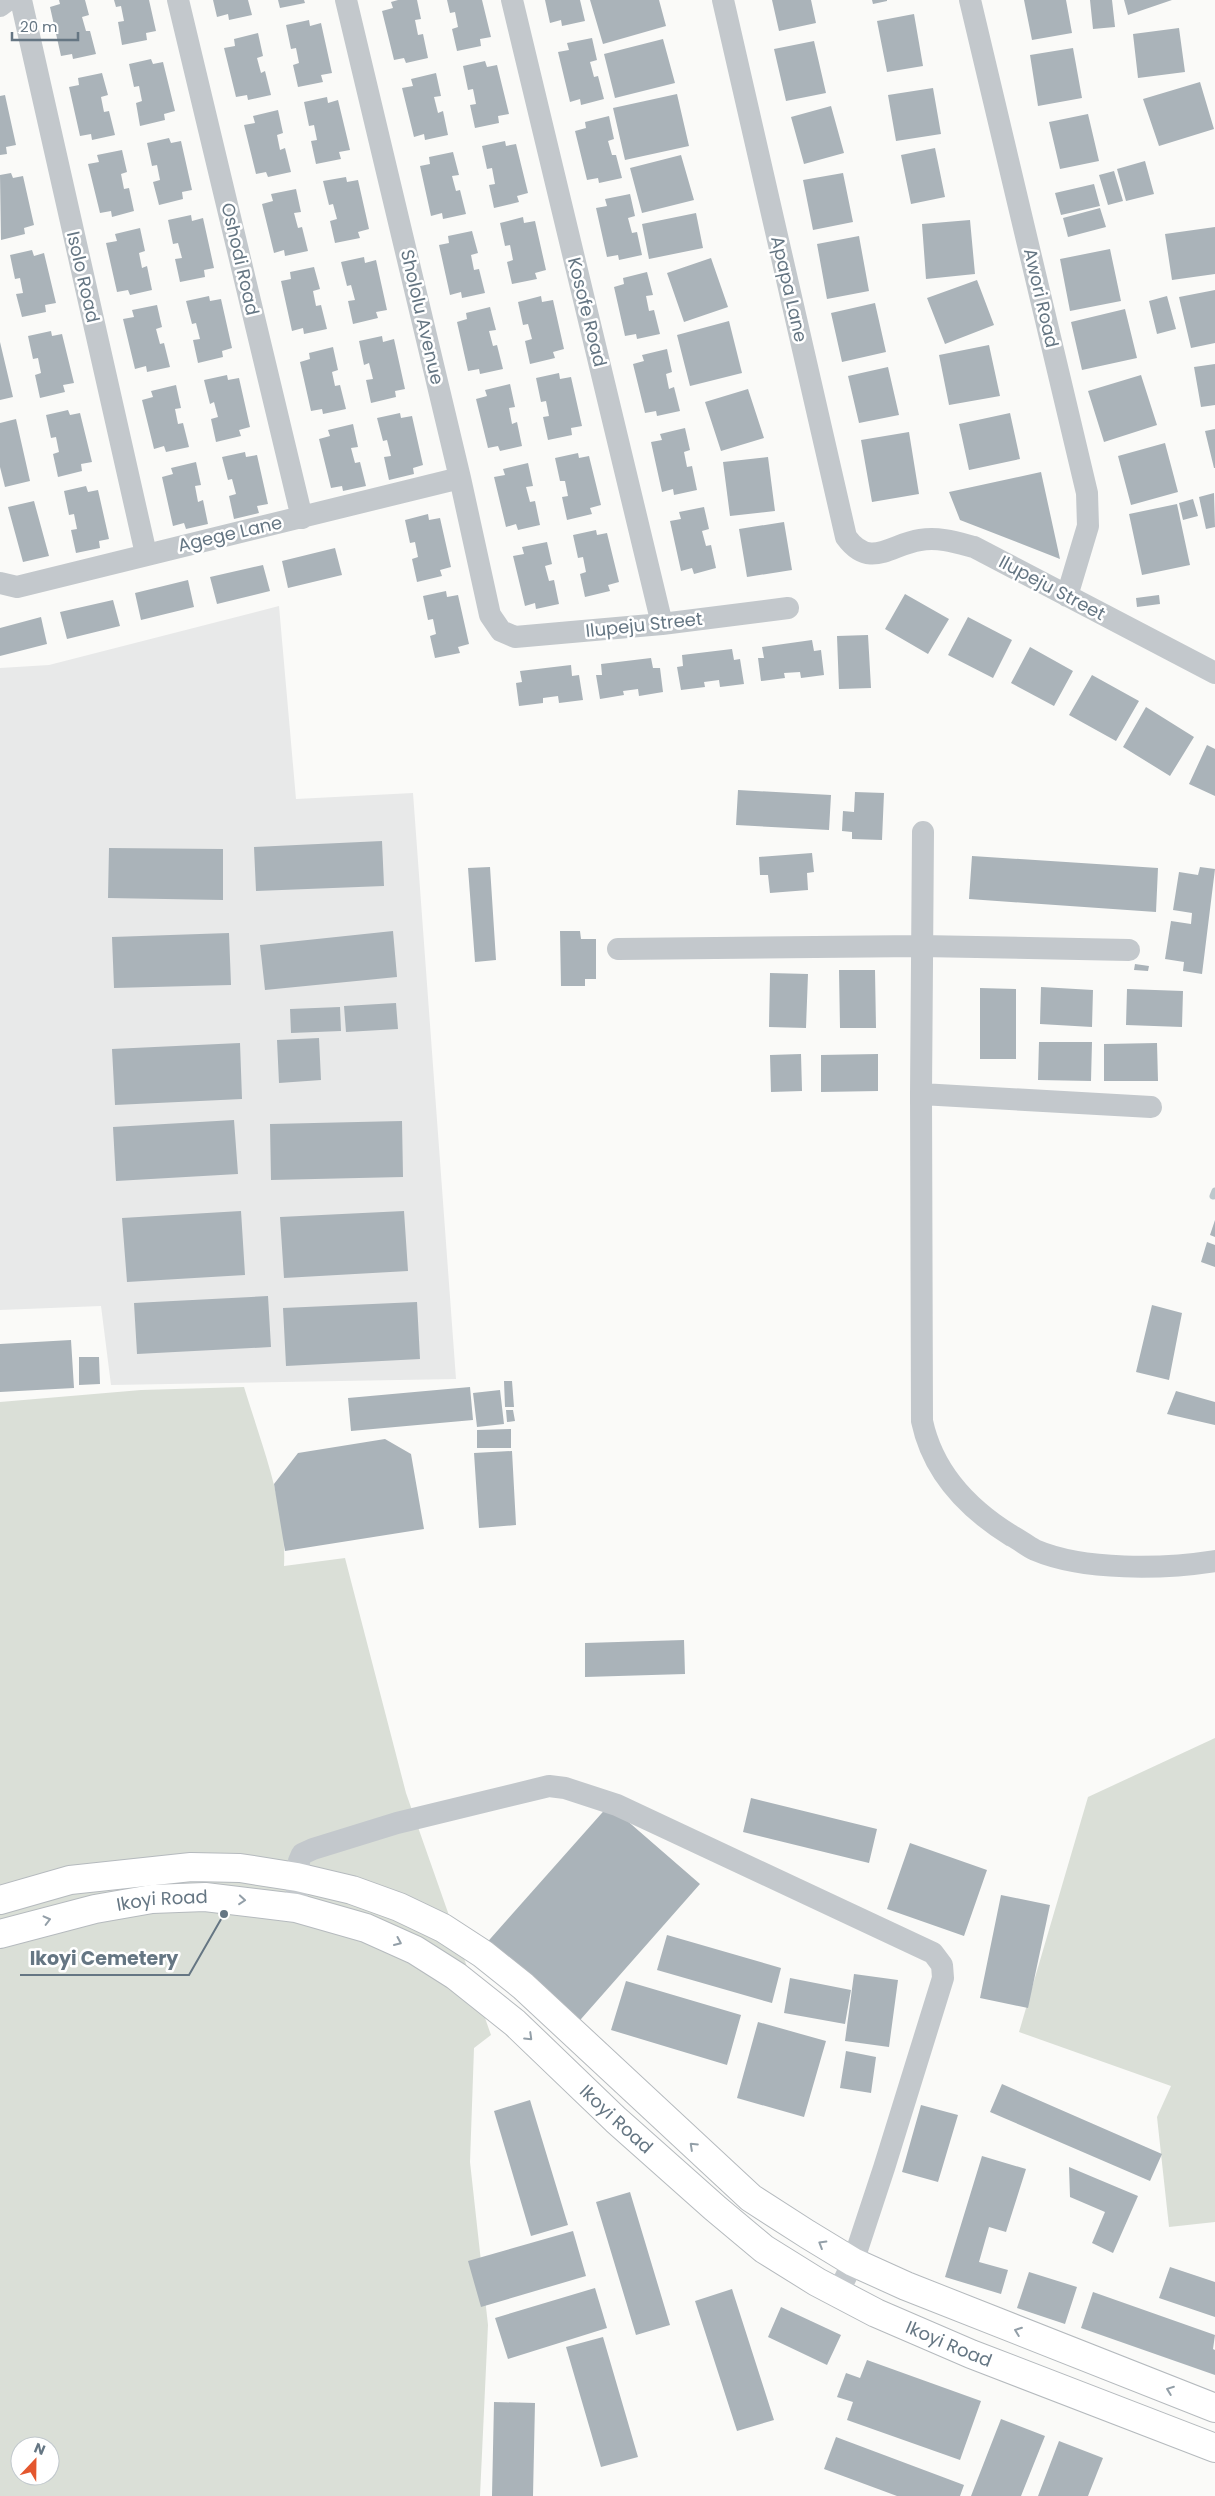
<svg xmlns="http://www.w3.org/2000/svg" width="1215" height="2496" font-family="Poppins,sans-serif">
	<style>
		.built { fill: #e8e9e9 }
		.green { fill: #dadfd7; fill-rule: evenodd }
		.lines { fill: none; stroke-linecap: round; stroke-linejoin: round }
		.stream { stroke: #bbc7cb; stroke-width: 7 }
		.building { fill: #aab3b9 }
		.major-casing { stroke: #b5babe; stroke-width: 30 }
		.minor { stroke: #c3c8cc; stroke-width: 22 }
		.major { stroke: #fff; stroke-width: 28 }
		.oneway { stroke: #939fa8 }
		.labels { text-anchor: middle; stroke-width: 5; stroke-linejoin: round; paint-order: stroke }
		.street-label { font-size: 18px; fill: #657683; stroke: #fff }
		.leader { fill: none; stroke: #657683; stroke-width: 2 }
		.callout-dot { fill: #657683; stroke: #fff; stroke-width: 2 }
		.callout-label { font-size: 19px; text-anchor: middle; font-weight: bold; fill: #657683; stroke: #fff; stroke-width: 5; stroke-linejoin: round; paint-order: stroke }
	</style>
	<rect width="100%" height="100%" fill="#fafaf8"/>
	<path class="built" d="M279,606L296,799L413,793L456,1379L111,1385L101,1306L0,1310V668L49,665Z"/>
	<path class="green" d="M244,1387C261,1443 287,1507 284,1566L345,1558L406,1793L491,2035L474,2048L470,2162L488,2325L480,2496H0V1402L141,1390ZM20,2446H50V2476H20Z
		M1215,1738V2222L1169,2227L1157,2117L1171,2086L1019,2032L1088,1797Z"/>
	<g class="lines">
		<path class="stream" d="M1213,1196L1215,1191"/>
	</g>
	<path class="building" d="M59,0H85L89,15L82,17L86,31H90L96,54L73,59L72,54L61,56L50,7L60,4Z
		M114,0H149L156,31L146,33L147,40L122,45L118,22L124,21L121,6L116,7Z
		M213,0H248L252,15L229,20L228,14L217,17Z
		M278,0H304L305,3L280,8Z
		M398,0H417L421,19L415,20L418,35L423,34L428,58L406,63L404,58L394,60L382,11L393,8L391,2Z
		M447,0H482L491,37L480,39L481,46L457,51L452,29L458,27L455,12L450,13Z
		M545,0H580L585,21L562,26L561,20L550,23Z
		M590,0H659L666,26L603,44Z
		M772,0H811L816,23L779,31Z
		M872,0H887V1L873,4Z
		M1024,0H1066L1072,33L1032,40Z
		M1090,0H1112L1115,27L1093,29Z
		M1124,0H1172L1128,15Z
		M914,14L923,66L887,72L877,21Z
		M309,20L310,26L321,23L332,73L321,75L323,82L298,87L293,65L299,63L296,48L291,49L286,25Z
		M1179,28L1185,72L1138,78L1133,34Z
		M258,33L263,56L257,58L261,73L265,71L271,95L248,100L247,95L236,97L224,48L235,46L234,39Z
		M592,38L597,60L590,62L594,77L598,76L604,99L581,105L580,99L570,102L558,52L569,50L567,43Z
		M663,39L675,83L615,98L604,54Z
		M814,41L826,93L786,101L774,49Z
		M1073,48L1082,98L1038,106L1030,55Z
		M151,59L153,64L163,62L175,111L164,114L165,120L140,126L136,103L142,101L139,86L134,87L129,64Z
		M485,61L487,67L497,65L509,114L498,116L499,123L475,128L470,105L476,104L473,89L468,90L463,66Z
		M102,73L108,95L101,97L104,112L109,111L115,135L92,140L91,134L80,136L69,87L79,85L78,78Z
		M436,73L441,96L434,97L438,113L443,111L448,135L425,140L424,134L414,137L402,88L413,86L411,79Z
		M1200,82L1214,129L1159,146L1143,99Z
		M933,88L941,134L896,141L888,95Z
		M677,94L689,146L625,160L613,108Z
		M5,95L16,145L6,147L7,154L0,155V96Z
		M327,97L328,103L338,100L350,150L339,152L341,159L316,164L311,141L317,140L314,125L309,126L304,102Z
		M831,106L844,153L804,164L791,117Z
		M278,110L283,133L277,135L280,150L285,148L291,172L268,177L266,172L256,174L244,125L255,123L253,116Z
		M1088,114L1099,161L1060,169L1049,122Z
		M609,116L614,139L608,141L612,155H616L622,178L599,183L598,178L587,180L575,131L586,128L585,122Z
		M169,138L171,143L181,141L192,190L182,192L183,199L159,205L153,182L160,180L157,165L152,166L147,143Z
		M505,141L506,146L516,144L528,193L517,196L519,202L494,208L489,185L495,184L492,168L487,169L482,146Z
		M935,148L945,197L911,204L901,155Z
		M122,150L127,172L121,174L124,189L129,188L134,211L112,217L111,211L100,213L88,164L99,162L97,155Z
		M453,152L459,175L452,176L456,191L460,190L466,214L443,219L442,213L431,216L420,166L430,164L429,157Z
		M681,155L694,200L642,213L630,168Z
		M1145,161L1154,194L1126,201L1117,169Z
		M1114,171L1123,201L1108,205L1099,175Z
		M11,173L13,178L23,176L34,225L24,228L25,234L1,240L0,175Z
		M843,173L853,222L813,230L803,180Z
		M346,177L347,182L358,180L369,229L358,232L360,238L335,243L330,221L337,219L333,204L329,205L323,181Z
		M1094,184L1100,206L1061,215L1055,193Z
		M296,189L301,212L294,213L298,228L302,227L308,251L285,256L284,250L274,253L262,204L273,201L271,194Z
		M630,194L635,216L628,218L632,233L637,232L642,255L619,260L618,255L607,257L596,208L607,206L605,199Z
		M1100,208L1106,227L1068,237L1063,218Z
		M696,213L703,248L649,259L642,224Z
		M191,215L192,221L203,218L214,268L204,270L205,277L180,282L175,259L182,258L178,243L173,244L168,220Z
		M523,217L524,223L535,221L546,270L535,273L537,279L512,284L507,262L513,260L510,245L505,246L500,223Z
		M970,220L975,274L926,279L922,224Z
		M1215,227V274L1172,280L1165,234Z
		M140,228L145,251L139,253L142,268L147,266L152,290L130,295L128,290L117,292L106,243L117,241L115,234Z
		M472,231L478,253L471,255L474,270L479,269L485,293L462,298L461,292L450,295L439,245L449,243L448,236Z
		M859,236L869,291L827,299L817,244Z
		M1110,249L1121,301L1070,311L1060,259Z
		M32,250L34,256L44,253L56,303L45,305L46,312L22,317L16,294L23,293L20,278L15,279L10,255Z
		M364,257L365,263L376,260L387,310L376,312L378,318L353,324L348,301L355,300L351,285L347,286L341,262Z
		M711,258L728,307L684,322L667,273Z
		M314,267L320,289L313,291L316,306L321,305L327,329L304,334L303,328L292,331L281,281L291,279L290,272Z
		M647,272L653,295L646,296L649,311L654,310L660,334L637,339L636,334L625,336L614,287L624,284L623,278Z
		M977,280L994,325L945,344L927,298Z
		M1215,290V343L1191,348L1179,297Z
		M209,296L210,301L221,299L232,348L222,351L223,357L198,363L193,340L200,339L196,323L192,324L186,301Z
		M541,296L542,302L553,300L564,349L553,352L555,358L530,364L525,341L532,339L528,324L523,325L518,302Z
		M1167,296L1176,329L1157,334L1149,301Z
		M875,303L886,352L842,362L831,313Z
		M157,305L162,327L156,329L160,344L164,343L170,367L147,372L146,366L135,369L123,319L134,317L132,310Z
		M490,307L496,330L489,331L493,346L497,345L503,369L480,374L479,369L468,371L457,322L467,319L466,313Z
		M1125,309L1137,358L1082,370L1071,322Z
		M729,321L742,373L690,386L677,335Z
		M51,331L52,336L62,334L74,383L63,385L65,392L40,398L35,375L41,373L38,358L33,359L28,336Z
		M382,336L383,342L394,339L405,389L395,391L396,397L371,403L366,380L373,379L369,363L364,365L359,341Z
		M0,342L13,397L0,400Z
		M989,345L1000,396L949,405L939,355Z
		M333,347L338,370L332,372L335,386L340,385L346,409L323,414L322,409L311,411L300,362L310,359L309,353Z
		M667,349L672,372L666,374L669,389L674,387L680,411L657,416L656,411L645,413L633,364L644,361L642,355Z
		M1215,364V405L1201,407L1194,367Z
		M888,367L899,415L859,423L848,376Z
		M559,373L560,379L571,377L582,426L571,428L572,435L548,440L543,417L549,416L546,401L541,402L536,378Z
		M227,375L228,380L239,378L250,427L239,430L241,436L216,442L211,419L218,417L214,402L210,404L204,380Z
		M1141,375L1157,425L1104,442L1088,391Z
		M510,384L515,407L509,408L512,424L517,422L522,446L500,451L498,446L488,448L476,399L487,396L485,390Z
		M176,385L181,408L175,409L178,424L183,423L189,447L166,452L164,446L154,449L142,400L153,397L151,391Z
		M748,389L764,438L721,451L705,402Z
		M68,410L70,415L80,413L92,462L81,464L82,471L58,477L53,454L59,452L56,437L51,438L46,415Z
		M400,413L401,418L412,416L423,465L413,468L414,474L389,480L384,457L391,456L387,440L383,441L377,418Z
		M1010,413L1020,459L969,470L959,424Z
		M16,419L30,481L5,487L0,467V423Z
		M353,424L358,447L351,448L355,463L360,462L366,486L343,491L342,486L331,488L319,439L330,436L328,430Z
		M685,428L690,450L684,452L687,467L692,466L697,490L674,495L673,489L662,492L651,442L662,440L660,434Z
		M1215,429V468H1214L1205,431Z
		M909,432L919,494L872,502L861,440Z
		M1165,443L1178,492L1131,505L1118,456Z
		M245,452L246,457L257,455L268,504L257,506L259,513L234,519L229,496L236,494L232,479L228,480L222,457Z
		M578,453L579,458L589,456L601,505L590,508L592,514L567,520L562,497L568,496L565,481H560L555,458Z
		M768,457L775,511L730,516L723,462Z
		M196,462L201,485L195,486L198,502L203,500L208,524L186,529L184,523L173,526L162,477L173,474L171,468Z
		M528,463L533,486L526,487L530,502L535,501L540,525L518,530L516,524L506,527L494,477L505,475L503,469Z
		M1041,472L1060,559L960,520L949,492Z
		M86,486L88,492L98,490L109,539L99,541L100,548L76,553L71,530L77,529L74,514L69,515L64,491Z
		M1214,493L1215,527L1206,529L1199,497Z
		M1193,499L1198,516L1183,520L1179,503Z
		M34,501L49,556L23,562L8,507Z
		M1177,504L1190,565L1142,575L1129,514Z
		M704,507L709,529L702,531L706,546L711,545L716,568L694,574L692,568L681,571L670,521L681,519L679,512Z
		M428,514L429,520L440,518L451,567L440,570L442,576L417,582L412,559L418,557L415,542L410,543L405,520Z
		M784,522L792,570L747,577L739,529Z
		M596,530L597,535L607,533L619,582L608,585L610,591L585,597L580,574L586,572L583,557L578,558L573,535Z
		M547,542L552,564L545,566L549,581L554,580L559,604L536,609L535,603L525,606L513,556L524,554L522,547Z
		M335,548L342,575L288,588L282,561Z
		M263,565L270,591L217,604L210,577Z
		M188,580L194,607L141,620L135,593Z
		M446,591L447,597L458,595L469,644L458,647L460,653L435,658L430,636L436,634L433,619L428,620L423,596Z
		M905,594L949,619L928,654L885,629Z
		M1159,595L1160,604L1137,607L1136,598Z
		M113,600L120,626L67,639L60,612Z
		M41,617L47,644L0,656V628Z
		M968,617L1012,640L993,678L948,655Z
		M868,635L871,688L839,689L837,636Z
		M812,640L814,651L821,650L824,675L801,678L800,672L784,673L785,678L761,681L758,658H764L762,647Z
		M1030,647L1073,671L1054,706L1011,683Z
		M732,649L734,660L740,659L744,684L720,687L719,680L704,682L705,687L681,690L677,667L683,666L682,655Z
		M651,658L653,668H660L663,692L639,696L638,689L623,691L624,695L600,699L596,675H602L601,664Z
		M571,665L572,676L579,675L583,700L559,703L558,696L543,698V703L519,706L516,683L522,682L520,671Z
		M1092,675L1139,701L1116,741L1069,715Z
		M1146,707L1194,737L1170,776L1123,747Z
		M1207,745L1215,749V796L1189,784Z
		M738,790L831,795L829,830L736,825Z
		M855,792L884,793L882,840L852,839V832L842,831L843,811L854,812Z
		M382,841L384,886L256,891L254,847Z
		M109,848L223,849V900L108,898Z
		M812,853L814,872L807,873L808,890L770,893L768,875H760L759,857Z
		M972,856L1158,868L1156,912L969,899Z
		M490,867L496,960L475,962L468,868Z
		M1200,867L1215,869L1202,974L1183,971L1184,962L1165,959L1171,921L1191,924L1192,913L1173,910L1179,872L1198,875Z
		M393,931L397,977L265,990L260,945Z
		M560,931H580L581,939H596V979H585V986H561Z
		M229,933L231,985L114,988L112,937Z
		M1135,964L1149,966L1148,971L1134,970Z
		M839,970H875L876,1028H840Z
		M770,973L808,974L806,1028L769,1027Z
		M1041,987L1093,990L1092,1027L1040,1024Z
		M980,988L1016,989V1059H980Z
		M1127,989L1183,991L1182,1027L1126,1025Z
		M396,1003L398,1029L346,1032L344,1006Z
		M340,1007L341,1031L291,1033L290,1009Z
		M319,1038L321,1080L279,1083L277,1040Z
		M1039,1042H1092L1091,1081L1038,1080Z
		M240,1043L242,1099L115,1105L112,1049Z
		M1157,1043L1158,1081H1104V1044Z
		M801,1054L802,1091L771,1092L770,1055Z
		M878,1054V1091L821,1092V1055Z
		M234,1120L238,1174L116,1181L113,1127Z
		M402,1121L403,1177L271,1180L270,1124Z
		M241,1211L245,1275L127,1282L122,1218Z
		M404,1211L408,1271L284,1278L280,1217Z
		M1215,1220V1237L1210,1235Z
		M1207,1242L1215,1245V1267L1201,1262Z
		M268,1296L271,1347L137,1354L134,1303Z
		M417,1302L420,1359L286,1366L283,1308Z
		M1152,1305L1182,1313L1169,1380L1136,1372Z
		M71,1340L74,1388L0,1392V1344Z
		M79,1357H99L100,1384L79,1385Z
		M504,1381H512L514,1407H505Z
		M470,1387L473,1420L351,1431L348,1398Z
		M500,1390L504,1424L477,1427L473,1393Z
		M1176,1391L1215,1402V1425L1167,1414Z
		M506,1410H513L515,1421L507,1422Z
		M511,1429V1448H477V1430Z
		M385,1439L411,1454L424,1529L285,1551L274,1484L298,1453Z
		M512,1451L516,1525L479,1528L474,1453Z
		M684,1640L685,1674L585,1677V1643Z
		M751,1798L877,1829L869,1863L743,1832Z
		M609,1805L700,1884L574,2027L483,1947Z
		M910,1843L987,1870L964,1936L887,1909Z
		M1001,1895L1050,1905L1028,2008L980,1998Z
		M667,1935L781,1968L772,2003L657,1970Z
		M854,1974L898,1980L889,2047L845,2041Z
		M790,1978L851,1990L845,2024L784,2013Z
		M626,1981L741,2015L727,2065L611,2030Z
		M758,2022L826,2041L804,2117L737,2098Z
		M846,2051L876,2057L871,2093L840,2088Z
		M1002,2084L1162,2154L1150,2181L990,2112Z
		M530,2100L568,2225L531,2236L494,2111Z
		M921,2105L958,2115L938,2182L902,2172Z
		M982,2156L1026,2169L1006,2232L989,2227L979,2262L1008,2270L1001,2294L945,2277Z
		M1069,2167L1138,2196L1113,2253L1092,2243L1105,2212L1070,2197Z
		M630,2192L670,2325L636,2335L596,2202Z
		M573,2231L586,2276L481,2307L468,2261Z
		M1170,2267L1215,2282V2317L1159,2298Z
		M1029,2272L1077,2287L1065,2324L1017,2308Z
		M595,2288L607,2328L508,2359L495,2318Z
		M732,2289L774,2420L737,2431L695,2301Z
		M1093,2292L1215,2335L1213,2349L1215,2350V2375L1081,2328Z
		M781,2307L841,2335L827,2365L768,2337Z
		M603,2337L638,2457L601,2467L566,2347Z
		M867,2360L981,2401L960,2460L847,2420L853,2402L837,2397L846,2373L860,2378Z
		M494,2402L535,2403L533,2496H492Z
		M1001,2419L1045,2436L1021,2496H971Z
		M836,2437L964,2485L960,2496H897L824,2469Z
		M1059,2441L1103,2458L1088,2496H1038Z"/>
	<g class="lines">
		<defs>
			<g id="major">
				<path d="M0,1900L70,1880L191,1867L240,1868L297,1877L352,1890L399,1907L443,1928L483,1954L523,1986L751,2198L807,2234L853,2262L906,2286L1215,2408"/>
				<path id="s1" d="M0,1934L95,1909L152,1899L205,1897L296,1908L366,1928L415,1950L456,1976L515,2023L616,2120L715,2208L764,2249L817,2282L876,2313L971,2354L1215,2448"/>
			</g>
		</defs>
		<use href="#major" class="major-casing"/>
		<path class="minor" d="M21,0L146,554
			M178,0L302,518
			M346,0L460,478L490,615L501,631L515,637L662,624L788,608
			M512,0L662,624
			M723,0L846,537C870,570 891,544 920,540C939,537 955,542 974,547L1215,673
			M970,0L1087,493L1088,526L1067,596
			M0,6L8,0
			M0,583L17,587L460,478
			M923,832L921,1094L922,1421C933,1473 968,1509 1012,1536C1020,1540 1027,1546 1035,1550C1084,1571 1164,1569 1215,1561
			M618,949L921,946L1129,950
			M921,1094L1151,1107
			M296,1908L299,1861L302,1854L313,1849L397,1823L549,1786L565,1788L617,1805L933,1953L942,1965L943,1978L884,2168L853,2262L838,2293"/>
		<use href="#major" class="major"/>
	</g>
	<defs><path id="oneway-chevron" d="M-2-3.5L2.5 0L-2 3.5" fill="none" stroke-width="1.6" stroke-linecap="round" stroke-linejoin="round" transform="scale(1.25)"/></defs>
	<g class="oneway">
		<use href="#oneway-chevron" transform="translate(242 1900) rotate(5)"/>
		<use href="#oneway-chevron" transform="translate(47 1920) rotate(-14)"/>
		<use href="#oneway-chevron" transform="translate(398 1942) rotate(24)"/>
		<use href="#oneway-chevron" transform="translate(529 2037) rotate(44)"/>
		<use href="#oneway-chevron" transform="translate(693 2146) rotate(-137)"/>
		<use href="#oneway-chevron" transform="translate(822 2244) rotate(-149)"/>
		<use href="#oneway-chevron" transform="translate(1018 2331) rotate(-159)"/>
		<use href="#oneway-chevron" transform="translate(1170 2390) rotate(-159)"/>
	</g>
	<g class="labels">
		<g class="street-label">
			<text transform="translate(240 259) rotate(77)" y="6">Oshodi Road</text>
			<text transform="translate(83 277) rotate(77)" y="6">Isolo Road</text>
			<text transform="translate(789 289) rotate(77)" y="6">Apapa Lane</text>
			<text transform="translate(1041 298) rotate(77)" y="6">Awori Road</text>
			<text transform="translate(587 312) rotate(76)" y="6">Kosofe Road</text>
			<text transform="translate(422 317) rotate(77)" y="6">Shololu Avenue</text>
			<text transform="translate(230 534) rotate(-13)" y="6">Agege Lane</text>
			<text transform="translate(1052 588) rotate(28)" y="6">Ilupeju Street</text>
			<text transform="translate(644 625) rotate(-6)" y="6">Ilupeju Street</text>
			<text dy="6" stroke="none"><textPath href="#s1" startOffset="166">Ikoyi Road</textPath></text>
			<text dy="6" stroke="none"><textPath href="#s1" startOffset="691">Ikoyi Road</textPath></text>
			<text dy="6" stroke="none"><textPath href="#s1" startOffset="1096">Ikoyi Road</textPath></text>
		</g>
	</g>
	<path class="leader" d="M224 1914L189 1975H20"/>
	<circle class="callout-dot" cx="224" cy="1914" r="5"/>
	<g class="callout-label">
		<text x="104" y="1965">Ikoyi Cemetery</text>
	</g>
	<g transform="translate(35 2461) rotate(22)"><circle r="24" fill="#ffffff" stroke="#c1c8cd"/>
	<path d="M0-4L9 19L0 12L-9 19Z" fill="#e4572e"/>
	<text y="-8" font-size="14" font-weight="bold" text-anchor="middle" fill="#657683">N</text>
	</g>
	<path d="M12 32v8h66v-8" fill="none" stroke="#657683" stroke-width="2.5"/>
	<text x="20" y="32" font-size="15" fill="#657683" stroke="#ffffff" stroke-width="4" paint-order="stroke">20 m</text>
</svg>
